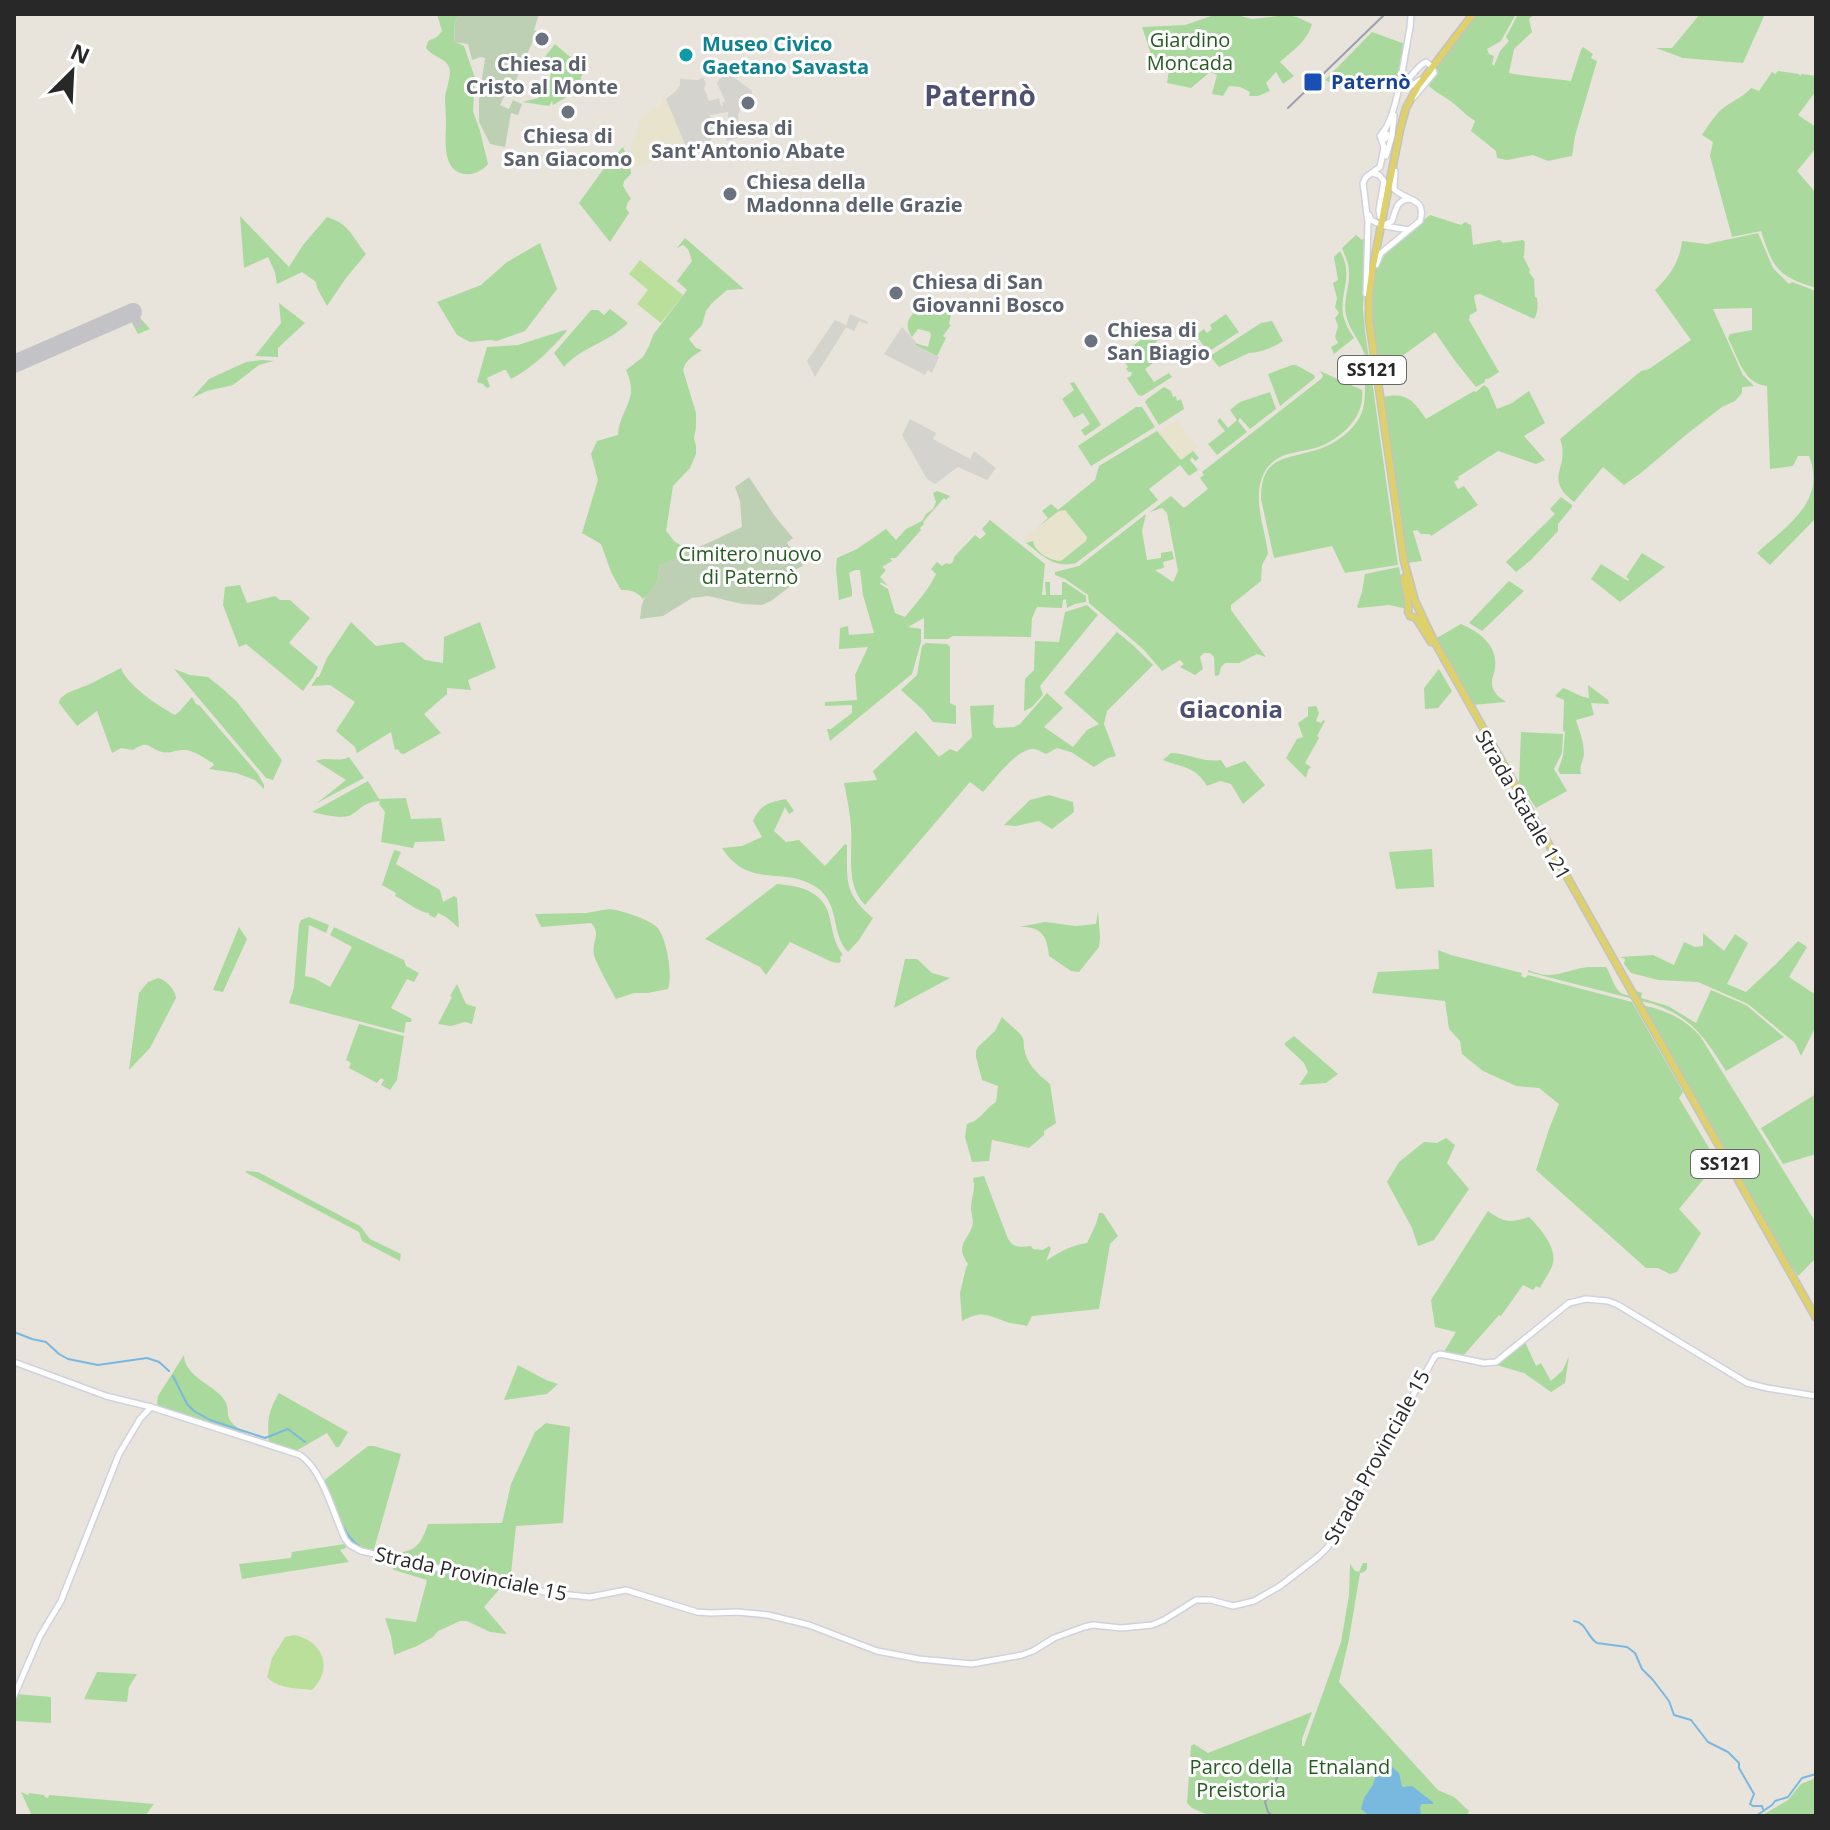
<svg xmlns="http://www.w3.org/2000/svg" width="1830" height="1830" font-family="'Open Sans',sans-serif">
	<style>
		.education { fill: #e8e3cc }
		.green { fill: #aad99d }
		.cemetery { fill: #bed0b4 }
		.pitch { fill: #badf9a }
		.plaza { fill: #d5d3cd }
		.water { fill: #79b8df }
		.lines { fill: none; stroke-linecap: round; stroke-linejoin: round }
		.stream { stroke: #79b8df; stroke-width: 2 }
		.taxiway { stroke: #c3c2c6; stroke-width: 8 }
		.runway { stroke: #c3c2c6; stroke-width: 18 }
		.secondary-casing { stroke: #d0d1df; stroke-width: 8 }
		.primary-casing { stroke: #c3c3c3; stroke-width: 9 }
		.secondary { stroke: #fff; stroke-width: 5 }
		.primary { stroke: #dfd16a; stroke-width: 6 }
		.tram { stroke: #9e9fb0; stroke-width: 2 }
		.rail { stroke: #9e9fb0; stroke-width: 2 }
		.worship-dot { fill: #6b7280; stroke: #fff; stroke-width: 3 }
		.culture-dot { fill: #0f9aa8; stroke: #fff; stroke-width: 3 }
		.transit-dot { fill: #1a4fb4; stroke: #fff; stroke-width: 3 }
		.labels { text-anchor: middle; stroke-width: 6; stroke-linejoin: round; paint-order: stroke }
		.shield { fill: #fff; stroke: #686868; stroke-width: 2 }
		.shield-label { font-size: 18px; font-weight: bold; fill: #282828 }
		.park-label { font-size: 20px; fill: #265b21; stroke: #fff }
		.culture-label { font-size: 20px; font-weight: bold; fill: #0d838f; stroke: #fff; text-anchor: start }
		.worship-label { font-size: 20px; font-weight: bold; fill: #5b616d; stroke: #fff }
		.transit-label { font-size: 20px; font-weight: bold; fill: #164399; stroke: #fff; text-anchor: start }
		.street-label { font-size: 20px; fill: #282828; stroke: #fff }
		.quarter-label { font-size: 24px; font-weight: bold; fill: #4e5072; stroke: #fff }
		.district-label { font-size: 28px; font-weight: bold; fill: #4e5072; stroke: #fff }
	</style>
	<rect width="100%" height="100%" fill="#e8e4db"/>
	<path class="education" d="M665,96L687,149L635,168L630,149L642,116H645L651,109L659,108L662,103L660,100Z
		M1176,420L1198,447L1181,461L1159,433Z
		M1077,495L1112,536L1076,563L1062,565L1053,563L1026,543L1024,538Z"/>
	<path class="green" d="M437,14H461L455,21L454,41L464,46L475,78L473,111L480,131L488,164C483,170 475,175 466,174C441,172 446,139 446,122C446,114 445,106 445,97C446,89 452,75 449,67C446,58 432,57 426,48L428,41L437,37L442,31Z
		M1217,14H1233L1252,19L1286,15L1297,17L1312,24C1307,42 1293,50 1280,62L1294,76L1283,84L1276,72L1266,83L1270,91L1258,96H1249L1250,92L1240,87L1229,86L1223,96L1212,94L1217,75L1210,72L1191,88L1167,83L1169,70L1151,54L1142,27L1185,25Z
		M1476,14H1516L1501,41L1487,49L1489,54L1494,56L1492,64L1494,66L1500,51L1509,41L1506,37L1518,14H1535L1529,19L1532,32L1514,49L1509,73C1530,77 1550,78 1571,81L1581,50L1583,47L1593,54L1591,58L1597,61L1575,136L1572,156L1548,161L1533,155L1507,160L1497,158L1496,151L1471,131L1475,121C1465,115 1458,106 1449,100C1441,94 1433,91 1427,84L1434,67L1445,57V54Z
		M1700,14H1765L1743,63L1683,58L1656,48H1672Z
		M1372,32L1405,44L1395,90L1365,86L1349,79L1345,80L1340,87L1325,80Z
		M555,44L569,56L578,59L582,66L583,72L580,81L570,95L553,105L552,101L549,106L522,102L538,98L549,84L551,73L544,58Z
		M1778,71L1799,74L1800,76L1802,74L1816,76V91L1798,115L1816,127V148L1797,171L1816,193V288C1777,276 1773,268 1761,231L1732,237L1710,156L1713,142L1702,135C1710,123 1717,111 1729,104C1738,98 1744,96 1751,88L1759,91L1772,72L1775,74Z
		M623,147L630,165L631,174L624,181L623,186L631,199L628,202L626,208L629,213L610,242L579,203L607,164Z
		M1430,215L1461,225L1465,222L1471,225L1473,245L1500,240L1503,243L1523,240L1525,242L1524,256H1523L1530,270L1529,272L1534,279L1535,297L1537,298C1538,307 1538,312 1534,319L1480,294L1475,295L1474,297L1477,311L1470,315L1469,320L1499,372L1488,379H1485V382L1476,387L1455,361L1435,332L1401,357L1393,366L1381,377C1380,371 1377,366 1376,360C1369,333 1368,279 1382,254Z
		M240,216L289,267L303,245L327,217C350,224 352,237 366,254L346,278L327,306L317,288L316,282L302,272L277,284L275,272L268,257L244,268Z
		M1758,233L1773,268L1789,284L1792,282L1816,291V518L1770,565L1757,553C1786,526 1827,502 1809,456H1798L1793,466L1770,469L1767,386C1744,384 1738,358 1728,338L1730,334L1752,330V308L1713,309L1743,375L1754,386L1742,387V393L1735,401L1722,407L1687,434L1641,473L1624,485L1603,467L1574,502C1542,477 1571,468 1560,439L1641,371L1649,369L1691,340L1655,290C1669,277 1680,261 1682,241L1707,244Z
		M1356,235L1362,240L1367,236L1363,309L1365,331L1398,565L1345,573L1332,546L1274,558L1261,499C1261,458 1281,460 1313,451C1333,446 1357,430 1363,409C1365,401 1365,392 1365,384C1366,376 1367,368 1366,360C1363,343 1349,331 1346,315C1343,300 1350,286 1349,272C1349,263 1345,256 1342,248Z
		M685,238L744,289L727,290L712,303L706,311L702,325L689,339L696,348L702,350C694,356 686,359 683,370L696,413V427L694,438L696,446V454L690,468L673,486L666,531L675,542L693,551L659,566C661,580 652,590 643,599C636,591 631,590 621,590L611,572L601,544L582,533L598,480L591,454L597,441L618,435C620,407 640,401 626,370L643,357L649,346L653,335L687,290L677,281L692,261L688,249L683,245L677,248Z
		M540,243L557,289L525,331L497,341L490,340L470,342L457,335L437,302L481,285L507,262Z
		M1340,251C1354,275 1340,290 1343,315C1345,323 1349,331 1354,338L1334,354L1331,347L1338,343L1335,337L1338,326L1335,318L1339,313L1335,307L1337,298L1333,283L1338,280L1334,257Z
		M926,302L951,315L949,324L951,325L943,336L946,338L937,356L915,345V343L928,347L931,335L930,332L918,329L912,337C902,322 911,318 919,305L922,307Z
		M134,303L141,319L150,329L138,334L131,321L14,372V356Z
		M279,303L305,323L278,348V357L255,356L281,323Z
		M610,309L628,323C607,344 584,345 564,367L554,353L591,310H598L604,315Z
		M1226,314L1239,332L1208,352L1196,335L1204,329L1207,333L1212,329L1210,325Z
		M1272,321L1283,341C1274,347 1260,353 1249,353L1219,367L1210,356L1261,323Z
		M565,330L567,331C550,350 534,367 511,379L506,370H504L487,378L490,387L487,388L483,384L477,382L487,347L518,345Z
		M1153,330L1160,339L1151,346L1160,358L1145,369L1154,382L1169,373L1172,377L1142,396L1138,395L1127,378L1131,376L1132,372H1129L1126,369L1128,367L1120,356Z
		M262,360L274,361L259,365L233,385L207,391L192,398L209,379L246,362Z
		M1292,365H1296L1314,375L1315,378L1280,406L1268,374Z
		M1320,371L1362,390C1365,416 1344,436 1321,446C1297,455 1271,449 1261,481C1254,504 1266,533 1268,554L1262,565L1261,581L1231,605V610L1266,657L1257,654L1239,663H1225L1221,667L1219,675L1215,676L1214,657L1210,653H1204L1200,657L1203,669L1195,675L1180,667L1184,664L1180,660L1162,671L1143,649L1089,603L1088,595L1065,579L1055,575V572L1079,566L1146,514L1142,531L1147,560L1161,558V553L1172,551L1174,559L1163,562L1164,568L1155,570L1173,582L1178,571L1167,513L1162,508L1150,512L1171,496L1184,508L1208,489L1200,478L1204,475L1202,472L1321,379L1323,376Z
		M1074,382L1101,425L1085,436L1081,430L1090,424L1083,413L1074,418L1062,399L1074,390L1070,383Z
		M1484,385L1488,388L1497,409L1512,403L1529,391L1545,423L1524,436L1545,460L1536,464L1498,451L1458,477L1459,479L1454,482L1458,489L1464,486L1478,505L1431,536L1430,534H1421L1417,530L1413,531L1422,561L1406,563L1382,397C1406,392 1413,399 1426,419L1474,391L1476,392Z
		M1164,387L1171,391L1173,397L1176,396L1177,401L1181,399L1184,409L1159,425L1145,402L1147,399Z
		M1270,392L1276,409L1250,429L1240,418L1238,421L1247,432L1217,455L1208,444L1225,431L1217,421L1220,418L1228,428L1237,420L1230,410L1240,402Z
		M1136,407H1142L1155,427L1091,466L1078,446Z
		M1157,431L1181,460L1193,451L1199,458L1195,461L1192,457L1190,460L1198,470L1189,476L1180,465L1149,489L1158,500L1076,563C1054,569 1042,555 1026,543L1033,541C1035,552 1050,561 1061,561L1086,541L1087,537L1065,510L1059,511L1038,527L1048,518L1042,511L1051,504L1058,510L1095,480L1099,466Z
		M937,491L950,496L946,500L944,498L923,522L924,524L920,528L921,530L896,558H890L892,561L882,567L886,570L880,577L888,586L881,582L880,584L888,589L895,613L905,617C917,602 928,591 936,574L931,569L937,562L942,566L946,563L950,564L953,562L954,557L975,535L980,539L986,534L982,529L990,520L1045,564L1042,595H1046L1045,582H1050V595H1062V582H1065L1086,596V602L1075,604L1067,608L1066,599L1063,600L1062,608L1037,607L1032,618L1031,637L953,636L948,639H924V618L908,627L921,629V642L912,674L830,741L827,729H831L852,713V705L825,706V702L857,700L855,675L868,647L839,649L840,628L848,626L849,635L874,633L863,595L860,570H855L849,573L852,591V596L839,600L836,569L837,558L857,549L886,529L896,540L906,529L922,521L926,514L933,509L936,502L933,493Z
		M1561,497L1572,505V507L1558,524V531L1531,560L1516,572L1506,562L1555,514L1550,509Z
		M1642,553L1665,567L1620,602L1591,579L1601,564L1628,581L1629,579L1626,577Z
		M1399,567L1407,609L1389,605L1359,608L1357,607L1362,592L1365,574Z
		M1509,581L1524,591L1482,631L1469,623Z
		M240,585L247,603L275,596L280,600H290L310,618L289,643L318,667L313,677L303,691L246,644L239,647L223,605L225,587Z
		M1087,605L1098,615L1097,616L1040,686L1043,695L1032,707L1024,711L1025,679L1034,670L1035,641L1059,642L1065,612Z
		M351,622L376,646L403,642L425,660L443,663L444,637L480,622L496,668L468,680L471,690L447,688V694L424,714L441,733L404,754L400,753L398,749L395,750L391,732L357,753L355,747L336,731L355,702L330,685L311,686L317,677H319L327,658Z
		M1461,624C1480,632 1498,646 1495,668C1494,675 1490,681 1493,688C1495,695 1501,698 1506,702L1473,705L1435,639Z
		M1117,632L1134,646L1153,665L1107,711L1104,724L1116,756L1108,758L1094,767L1071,752L1057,748L1046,754C1043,753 1037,749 1034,749C1017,748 994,780 983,792L970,782L865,905C845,885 853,853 851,827C850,812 847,798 844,783L877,780L873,771L916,731L939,757L950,749L957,752L972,737L970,706L994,705L993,724L996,728L1014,727L1020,724L1047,693L1063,708L1044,727L1073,747L1087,730L1099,724L1064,693Z
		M926,643L947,644L950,647V703L956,706V724L933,722L923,710L901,690L917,675L922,646Z
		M121,668C127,685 158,706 175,715L180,711L192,697L196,704L200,706L258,774L264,785V789L255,780L236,773L209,769L214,765L213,763C203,758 194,749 182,750C176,750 169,754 162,752C147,748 149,739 133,750L121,748L112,753L97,711L77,726L59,703L60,699L67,693L90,684Z
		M174,669L190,675L208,677L223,689L237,702L282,760L273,780L266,778Z
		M1439,669L1452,691L1438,708L1425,709L1424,688Z
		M1588,685L1608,700L1609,704L1591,703L1594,715L1576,720C1579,730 1584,742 1584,754C1583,762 1579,765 1581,774H1560L1558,770L1563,756L1565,732L1563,731L1564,700L1555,696L1563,688C1572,691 1580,697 1589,698Z
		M1316,706L1319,713L1316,721L1321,723L1323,720L1325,721L1317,736L1319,738L1305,763L1311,767L1308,770L1306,778L1286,758L1297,739L1303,737L1298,723L1308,716V707Z
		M1521,732L1563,734L1562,753L1554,769L1567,791L1536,808L1519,782Z
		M1171,753C1188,753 1203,763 1221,760L1226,768L1245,761L1265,785L1243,804L1231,784L1220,781L1207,786C1195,766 1183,768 1163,760Z
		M349,757L364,778L317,803L346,780L316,761C327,756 339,763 349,757Z
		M368,781L379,799L406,798L411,819L441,818L445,841L415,842L413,848L381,842L385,812L379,804L380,801C362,803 364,807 351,815C340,820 323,814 312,812Z
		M1049,795L1073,802L1074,812L1052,829L1039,821L1016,826L1004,825L1030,800Z
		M786,799L794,811L789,814L785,807L774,831L786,842L799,840L825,866L845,844L847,845C847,882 844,893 873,918L859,940L848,952C830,933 841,904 816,887C783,865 749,890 722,848L742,846L762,837L753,821C760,805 769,802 786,799Z
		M1432,849L1434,887L1396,889L1389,852Z
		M394,850L401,852L396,864L440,890L443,902L454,896L457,898L459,928L446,917L438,913L435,918L429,915V913C420,913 404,900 395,896L396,893L382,885Z
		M777,884C802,886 825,892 830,919C833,933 834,943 843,955L840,957L841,961L839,963L832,962L790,942L766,975L760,967L705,939Z
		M609,909C621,910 648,919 657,927C667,938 673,976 668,989L648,993H634L616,999C612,992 595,961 594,955C591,942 602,934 591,923L541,927L535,914L586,913Z
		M1098,911L1100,937L1099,947L1079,972L1071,971L1049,956C1047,936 1042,926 1019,927L1045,922L1076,926L1096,924Z
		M309,917L329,925L326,933L309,925L305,976L314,978L330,987L352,947L330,935L334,927L404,960L406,966L419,973L414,982L407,979L391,1008L412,1019L411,1022H406L404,1033L289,1003L294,987L299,924L301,920Z
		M239,927L247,939L223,992L213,990Z
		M1703,933L1724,951L1735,934L1748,943L1727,984L1746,992L1776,964L1798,941L1807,947L1789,977L1816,995V1026L1801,1056L1795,1043L1748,1004L1698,982L1658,980L1631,973L1624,964L1625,959L1620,957L1653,955L1674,965L1684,942L1695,947L1703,946Z
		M1438,950L1451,955L1522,973L1521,976L1525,978L1528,975L1632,1002L1683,1092L1679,1098L1718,1163L1714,1167L1709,1163L1702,1171L1707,1175L1679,1209L1701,1233L1677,1272L1670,1274L1658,1268H1646L1536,1170L1549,1129L1559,1104L1539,1088L1516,1086L1483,1071L1462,1054L1460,1041L1449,1029L1445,1001L1372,993L1378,972L1439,969Z
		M905,959H917L932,973L950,978L894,1008Z
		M1588,967H1606C1613,978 1615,995 1628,995L1630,997L1636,994V991L1642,993L1641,998L1668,1006L1696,1023L1711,990L1746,1005L1784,1037L1726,1071C1705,1038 1692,1017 1653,1004L1528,972V970C1534,972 1541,975 1548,975C1561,975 1575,968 1588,967Z
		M158,978C166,980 175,989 176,998L150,1048L129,1070L139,993L148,982Z
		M457,984L466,1004L476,1007L472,1024L465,1022L451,1026L438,1024L452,997L450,996Z
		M1642,1005C1665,1010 1684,1018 1700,1036L1816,1223V1258L1798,1276L1771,1234Z
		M1002,1017C1008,1024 1016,1029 1021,1035C1025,1041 1023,1041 1024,1048C1027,1065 1037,1073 1050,1084L1056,1123L1044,1131V1135L1029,1148L992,1140L989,1161L972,1162L965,1137L967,1124C984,1118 983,1110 996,1102L998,1086L982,1080L976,1057V1051L978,1047L995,1031Z
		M359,1024L404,1036L397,1080L390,1090L381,1085L384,1080L381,1078L377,1083L349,1068L351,1063L346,1060Z
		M1294,1036L1338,1074L1326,1083L1299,1085L1308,1072L1304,1063L1285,1045V1043Z
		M1816,1094V1154L1783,1164L1761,1128Z
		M1446,1138L1455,1145L1447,1163L1469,1189L1434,1240L1418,1246L1412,1228L1387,1182L1399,1162L1424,1142L1437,1143Z
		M247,1171L258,1172L360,1226L370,1239L401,1254L400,1261L362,1241L359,1232L245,1172Z
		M984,1176L1008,1239C1015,1249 1020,1247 1031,1246L1033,1249L1043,1250L1049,1246L1051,1248L1046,1261C1059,1252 1071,1245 1087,1243L1096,1224L1099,1213H1103L1118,1236L1110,1244L1099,1309L1032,1316L1027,1326C1020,1324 1013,1324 1007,1322C986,1315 983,1310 962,1321L960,1293L966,1268L968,1264C953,1242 971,1240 973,1222C973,1221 971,1210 971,1209C971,1198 976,1190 973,1178Z
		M1488,1211C1505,1223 1509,1223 1529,1217C1539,1227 1557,1247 1553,1263C1551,1271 1544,1280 1540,1288L1536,1286L1533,1290L1523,1285L1501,1316L1499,1315L1463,1356L1444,1352L1456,1332L1435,1327L1431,1300Z
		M1525,1342L1536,1366L1541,1363L1551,1381L1563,1370L1569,1356L1565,1383L1551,1392L1524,1373L1496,1365Z
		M184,1355C184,1377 217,1386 225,1401C230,1409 225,1417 233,1424C241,1432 255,1437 266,1442L160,1407L157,1404L158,1396Z
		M518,1365L546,1380L558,1384L547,1394L504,1400Z
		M279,1393L348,1432L339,1447H336L327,1433L296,1451L269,1443C267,1420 268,1412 279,1393Z
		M546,1423L570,1427L563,1523L516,1526L510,1583L399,1558L401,1552C418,1551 423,1538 428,1524L502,1523L511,1484L535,1432Z
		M368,1446H374L401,1454L373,1553C367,1551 360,1550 355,1546C340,1536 330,1499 322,1482Z
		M345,1544L346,1548L340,1550L349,1562L242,1579L239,1564L291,1558L292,1552Z
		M386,1560L503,1585L484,1607L507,1634L490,1632L467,1621H460L438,1631L433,1637L417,1646L394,1655L391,1636L385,1618L416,1622L427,1580L394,1570Z
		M1363,1563H1367V1569L1364,1572L1360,1573L1349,1639L1339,1682L1438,1790L1454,1797L1469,1811L1468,1813L1470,1816H1210L1192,1808L1187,1803L1191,1746L1194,1744L1208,1753L1312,1712L1302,1739V1746H1304L1341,1642L1349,1595L1350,1564L1355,1571L1359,1572Z
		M97,1672L137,1674L129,1687L127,1702L84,1699Z
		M17,1694L51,1697V1723L14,1721V1701Z
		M1816,1778V1816H1761L1788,1800L1801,1784Z
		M21,1792L28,1795L29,1793L44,1795L45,1797L48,1798L49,1795L154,1804L145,1816H32Z"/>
	<path class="cemetery" d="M461,14H539L534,30L537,31L535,36L510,94L506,92L500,105L509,109L513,100L522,104L518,115L511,113L505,147L490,144L479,122V100L485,58L481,57L472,60L468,44L454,42L455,21Z
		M749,477L774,515L793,538L787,543L792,549L795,547L803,566L789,572L796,582L771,601L762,605L742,604L708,596L692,598L663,616L640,619C641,612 641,603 645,598C652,586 661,581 659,566L742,527L740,501L735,487Z"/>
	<path class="pitch" d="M640,260L683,295L661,323L637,304L648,290L629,274Z
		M294,1635C323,1641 334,1668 312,1690C297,1688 278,1689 267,1677L272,1658L285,1637Z"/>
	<path class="plaza" d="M728,73L751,90L752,93L750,97L754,101L745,99L742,104L738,115L739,127H737L735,130L737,138L726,141L729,130L728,112L710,115L713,125L711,141L687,149L666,99L676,91L680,85V79L698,80L703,77L706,84L704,88L709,101L719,98L721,106H723L722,103L725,101L717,83L723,75Z
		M850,314L868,322L867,324L859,321L854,331L846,327L815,377L807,361L835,320L846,325Z
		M902,327L916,342L915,345L939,357L932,373L928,370L925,375L884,354Z
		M910,419L936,433L933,439L970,459L974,451L996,468L987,480L958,467L935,484L927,479L902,435Z"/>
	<path class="water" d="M1385,1761L1399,1773L1402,1787L1412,1786L1434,1803L1432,1804H1422L1420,1807L1421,1816H1370L1361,1809L1364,1798L1373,1785L1379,1764Z"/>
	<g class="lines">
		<path class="stream" d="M14,1332L32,1339L46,1342L59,1354L68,1359L98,1365L147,1358L159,1362L169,1371
			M173,1376L187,1404L194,1411L210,1420L265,1438L288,1429L305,1442
			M325,1482C333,1502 342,1535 359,1546
			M1574,1621C1587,1623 1587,1637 1597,1643L1627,1647L1635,1653L1642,1669L1653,1680L1669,1701L1674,1715L1691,1720L1708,1742L1728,1752L1739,1763V1768L1754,1794L1750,1804L1753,1806H1762L1763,1809
			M1756,1816L1772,1805L1775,1801L1788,1797L1802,1778L1816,1774"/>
		<path class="taxiway" d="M133,312L138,324"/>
		<path class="runway" d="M14,364L133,312"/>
		<defs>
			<path id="secondary" d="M1400,86C1411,80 1415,67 1426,62L1430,65
				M1402,86L1409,87L1420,80
				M1414,97L1434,73L1433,69
				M1383,132L1388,135L1385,139L1380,136Z
				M1382,133C1397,119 1405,51 1410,28L1411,14
				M1386,156L1392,136L1394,115
				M1372,173L1379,175L1384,181L1379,210L1380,217
				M1369,215L1371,220L1377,223
				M1384,225L1392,221C1396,210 1396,200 1410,199
				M1385,226L1409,230
				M1376,265L1381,253L1420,221C1427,197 1407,202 1394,189L1395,171
				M1366,294L1368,223L1363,183L1366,177L1380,167L1384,148L1381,138
				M14,1362L106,1396L151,1407L300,1455C323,1470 333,1514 345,1539L350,1545L361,1551L550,1593L590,1597L626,1590L697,1612L711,1613L737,1612L768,1615L809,1625L877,1651L919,1659L972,1664L1022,1655L1033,1651L1054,1638L1084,1627L1093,1625L1121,1628L1152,1625L1164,1620L1196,1600H1211L1233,1606L1254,1601L1280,1586L1319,1556L1328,1547L1435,1356L1440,1354L1484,1363L1496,1362L1569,1303L1586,1299L1608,1301L1618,1305L1747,1383L1767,1388L1816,1396
				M14,1696L40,1636L61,1601L119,1454L140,1419L151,1407"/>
			<path id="primary" d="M1473,14L1418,86L1406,108L1400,130L1373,266L1369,295V320L1404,561L1415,601L1434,641L1816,1318
				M1404,578C1405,590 1410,600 1408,612
				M1410,616L1416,618L1431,642"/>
		</defs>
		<use href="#secondary" class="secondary-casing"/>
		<use href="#primary" class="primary-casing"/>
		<use href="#secondary" class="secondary"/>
		<use href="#primary" class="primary"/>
		<path class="tram" d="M1272,1816L1268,1812L1265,1802L1279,1774"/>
		<path class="rail" d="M1288,108L1385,14"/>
	</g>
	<g class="worship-dot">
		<circle cx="542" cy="39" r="8"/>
		<circle cx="748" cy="103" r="8"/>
		<circle cx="568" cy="112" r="8"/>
		<circle cx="730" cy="194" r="8"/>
		<circle cx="896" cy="293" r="8"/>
		<circle cx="1091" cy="341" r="8"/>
	</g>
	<circle class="culture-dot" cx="686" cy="55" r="8"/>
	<rect class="transit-dot" x="1303" y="72" width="20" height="20" rx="4"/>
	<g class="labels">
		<g class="shield">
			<rect x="1338" y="356" width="68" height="28" rx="6"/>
			<rect x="1691" y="1150" width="68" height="28" rx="6"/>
		</g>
		<g class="shield-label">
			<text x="1372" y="376">SS121</text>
			<text x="1725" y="1170">SS121</text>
		</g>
		<g class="park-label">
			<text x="1190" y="47">Giardino<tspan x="1190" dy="23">Moncada</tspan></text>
			<text x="750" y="561">Cimitero nuovo<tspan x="750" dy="23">di Paternò</tspan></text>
			<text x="1241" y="1774">Parco della<tspan x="1241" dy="23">Preistoria</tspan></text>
			<text x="1349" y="1774">Etnaland</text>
		</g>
		<g class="culture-label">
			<text x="702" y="51">Museo Civico<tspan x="702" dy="23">Gaetano Savasta</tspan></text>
		</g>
		<g class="worship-label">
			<text x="542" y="71">Chiesa di<tspan x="542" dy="23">Cristo al Monte</tspan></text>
			<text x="748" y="135">Chiesa di<tspan x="748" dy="23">Sant'Antonio Abate</tspan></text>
			<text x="568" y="143">Chiesa di<tspan x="568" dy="23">San Giacomo</tspan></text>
			<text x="746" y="189" text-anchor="start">Chiesa della<tspan x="746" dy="23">Madonna delle Grazie</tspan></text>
			<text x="912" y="289" text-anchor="start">Chiesa di San<tspan x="912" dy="23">Giovanni Bosco</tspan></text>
			<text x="1107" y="337" text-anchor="start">Chiesa di<tspan x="1107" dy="23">San Biagio</tspan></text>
		</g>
		<g class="transit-label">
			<text x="1331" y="89">Paternò</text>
		</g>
		<g class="street-label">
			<text transform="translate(1523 805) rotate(60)" y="7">Strada Statale 121</text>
			<text transform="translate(1377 1457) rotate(-61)" y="7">Strada Provinciale 15</text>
			<text transform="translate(471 1574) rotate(12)" y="7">Strada Provinciale 15</text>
		</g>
		<g class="quarter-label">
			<text x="1231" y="718">Giaconia</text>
		</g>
		<g class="district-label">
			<text x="980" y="106">Paternò</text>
		</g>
	</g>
	<rect width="1830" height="1830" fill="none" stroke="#282828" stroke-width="32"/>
	<g transform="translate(72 72) rotate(24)" stroke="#ffffff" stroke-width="6" paint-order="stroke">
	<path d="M0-6L14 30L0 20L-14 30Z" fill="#282828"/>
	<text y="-12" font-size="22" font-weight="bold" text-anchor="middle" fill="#282828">N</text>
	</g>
</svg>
